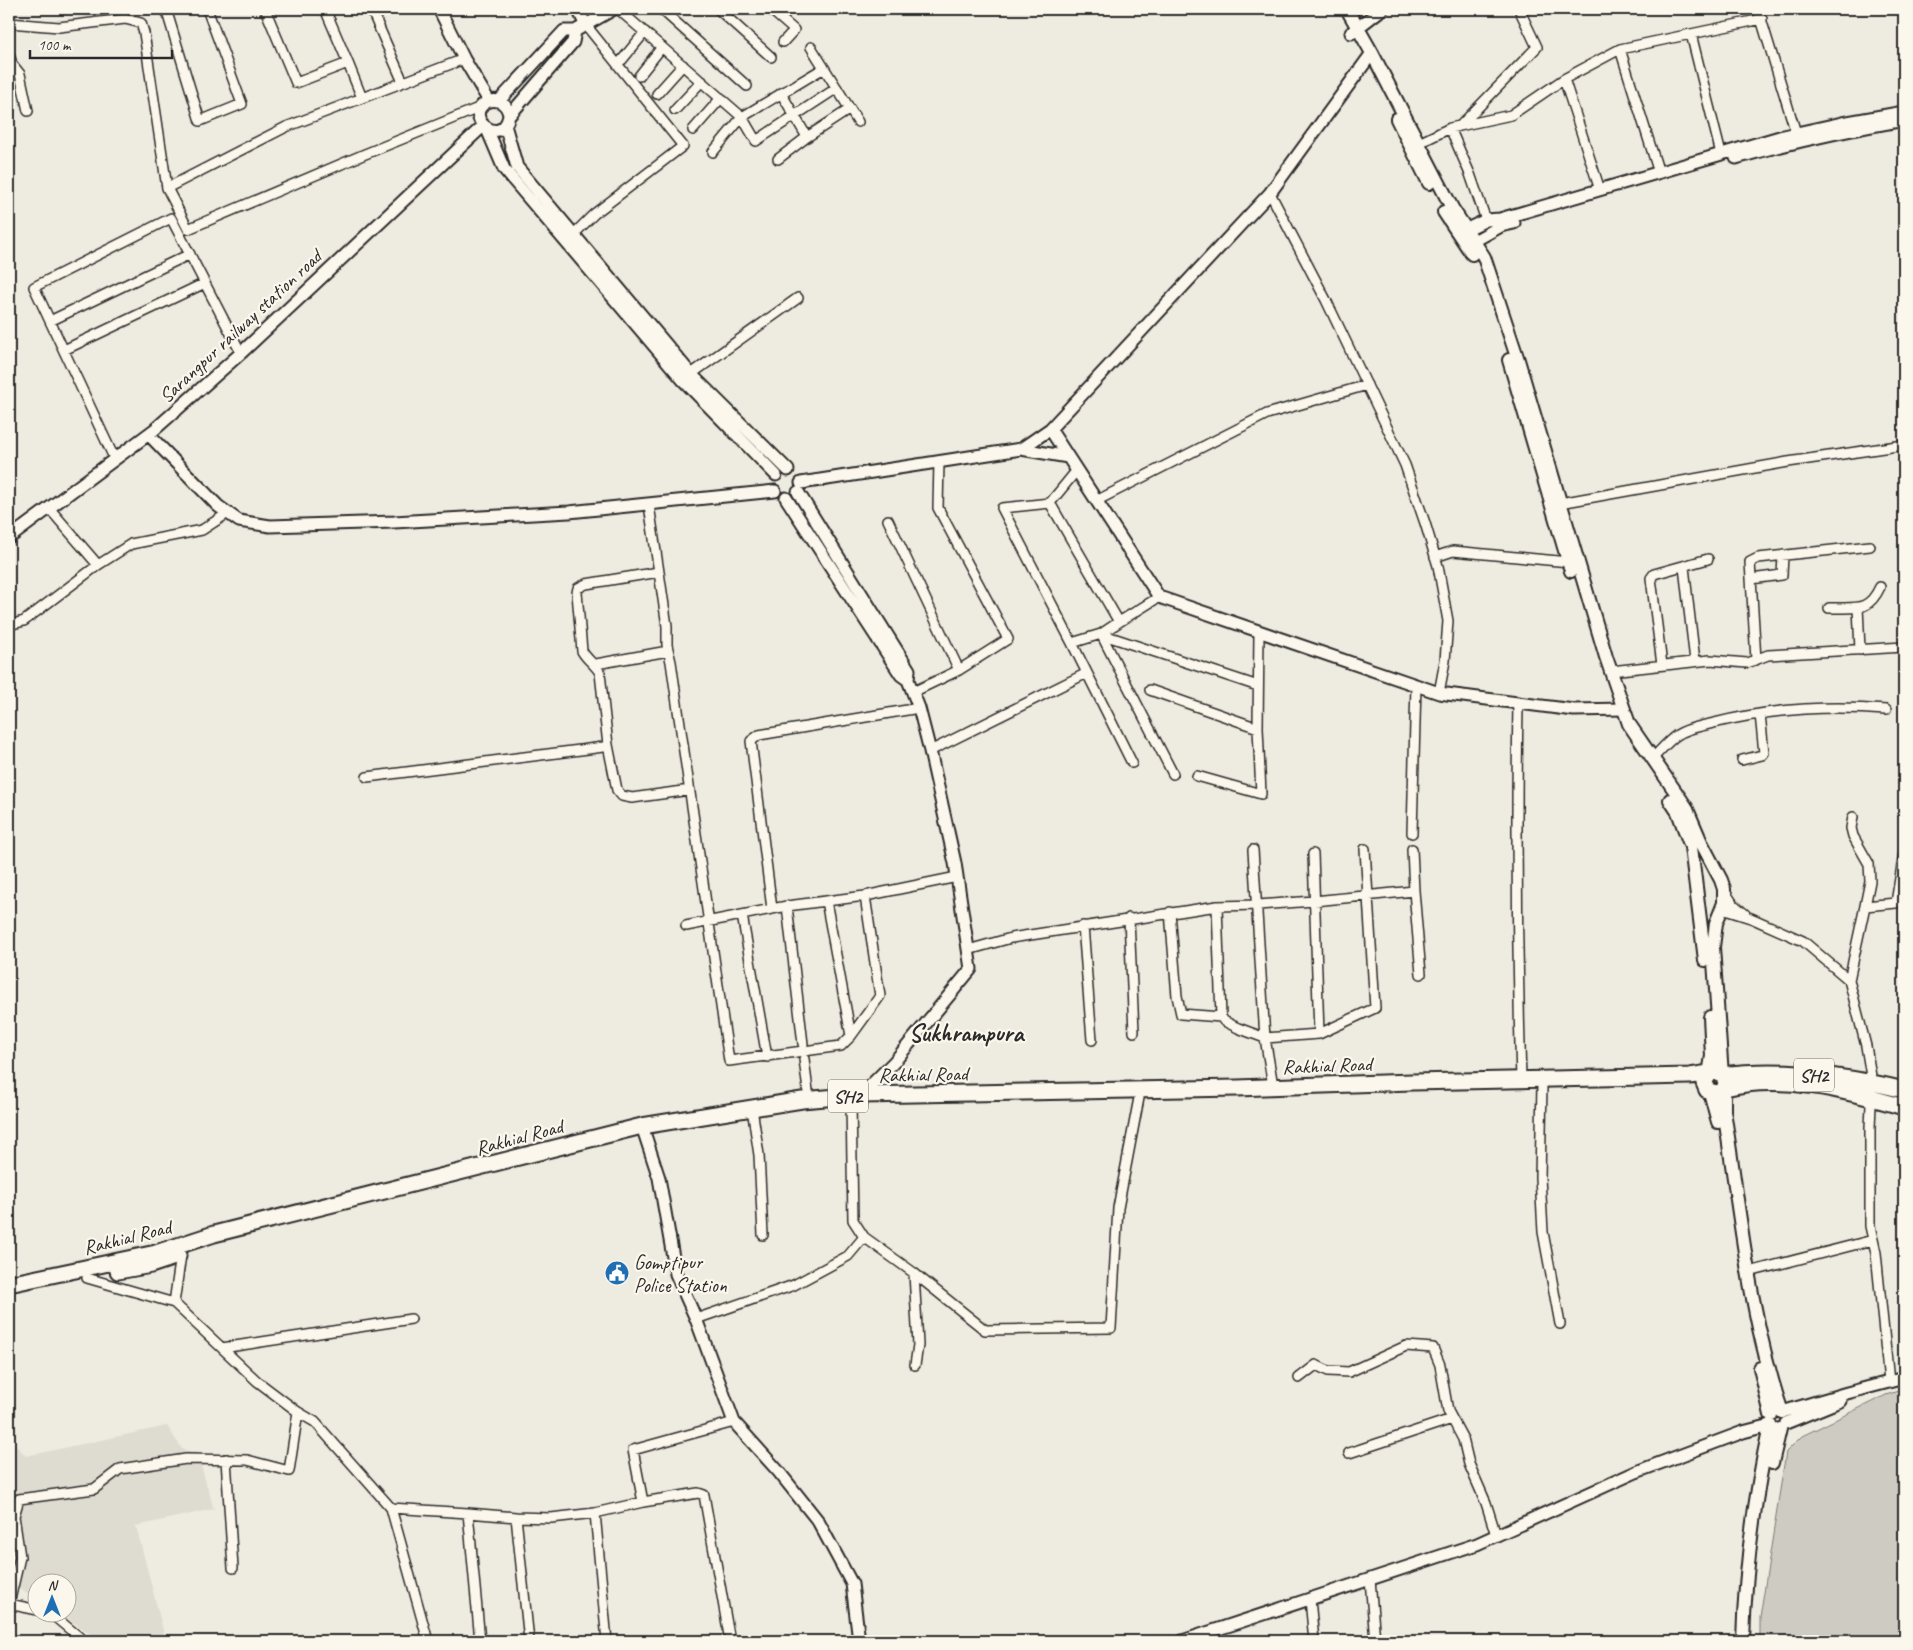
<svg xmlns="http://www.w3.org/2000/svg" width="1913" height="1650" font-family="Caveat,sans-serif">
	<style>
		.built { fill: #dedbd1 }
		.green { fill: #cecbc2; stroke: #7c7b76 }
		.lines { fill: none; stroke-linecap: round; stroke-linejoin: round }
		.minor-casing { stroke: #2b2b2b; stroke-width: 12 }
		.tertiary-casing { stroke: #2b2b2b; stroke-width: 15 }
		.secondary-casing { stroke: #2b2b2b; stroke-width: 16 }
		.primary-casing { stroke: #2b2b2b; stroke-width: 19 }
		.minor { stroke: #fbf7ec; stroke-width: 9 }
		.tertiary { stroke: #fbf7ec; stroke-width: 11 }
		.secondary { stroke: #fbf7ec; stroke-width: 12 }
		.primary { stroke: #fbf7ec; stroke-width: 15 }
		.labels { text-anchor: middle; stroke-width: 4.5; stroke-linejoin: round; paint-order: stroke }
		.shield { fill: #fbf7ec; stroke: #696865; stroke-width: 1 }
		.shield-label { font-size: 19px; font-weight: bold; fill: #2b2b2b }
		.street-label { font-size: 20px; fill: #2b2b2b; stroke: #fbf7ec }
		.poi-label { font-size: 20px; fill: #2b2b2b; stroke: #fbf7ec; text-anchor: start }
		.district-label { font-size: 25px; font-weight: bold; fill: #2b2b2b; stroke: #fbf7ec }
	</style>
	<rect width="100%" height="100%" fill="#eeebe0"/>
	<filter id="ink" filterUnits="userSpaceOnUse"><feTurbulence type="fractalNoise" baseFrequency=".02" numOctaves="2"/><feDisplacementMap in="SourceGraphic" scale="10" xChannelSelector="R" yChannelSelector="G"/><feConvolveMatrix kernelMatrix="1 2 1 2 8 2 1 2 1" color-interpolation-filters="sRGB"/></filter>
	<g filter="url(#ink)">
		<path class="built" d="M167,1426L182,1449L197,1453L214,1509L136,1526L164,1634L150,1641H101L59,1613L68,1612V1582H38L37,1599L9,1582V1438L26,1456Z"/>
		<path class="green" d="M1904,1389V1641H1760V1617L1786,1452L1802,1436L1886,1395Z"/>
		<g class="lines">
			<defs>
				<path id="minor" d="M166,9L200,121L242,104L207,9
					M265,9L296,83L348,63L362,98
					M325,9L348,63
					M371,9L403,82
					M618,9L742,117L756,141L837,88
					M661,9L747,86
					M718,9L771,57
					M770,9L794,30L783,42
					M1758,9L1796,133
					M9,23L59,27L125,19L141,23L144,33L167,188L188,229L365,154L481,107
					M1691,34L1721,154
					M811,47L858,122
					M1620,49L1762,19
					M9,54L12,64L20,74L28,111
					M622,60L645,32
					M639,76L662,47
					M781,93L807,137
					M657,94L683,65
					M675,110L702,81
					M1460,126L1537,47L1519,9
					M1450,128L1470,174L1486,220
					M693,130L721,98
					M1419,143L1450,128L1511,115L1564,79
					M713,152L742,117L824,68
					M778,159L807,137L850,109
					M167,188L286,127L464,59
					M1600,190L1564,79L1620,49L1659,173
					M1270,193L1326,300L1405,465L1425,523L1438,566L1448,621L1445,661L1439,693
					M573,235L594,214L683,146L585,24
					M50,321L190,254
					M64,350L205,283
					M687,377L798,298
					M115,460L34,287L171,218L241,353
					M1077,470L1050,503L1119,622L1159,597
					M1096,501L1267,414L1367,385
					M1050,503L1002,508L1072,643L1101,634L1258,686
					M1560,503L1788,462L1904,445
					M649,505L667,626V645L671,662L729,1061L841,1046L851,1036L880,996L865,896
					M49,508L98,565L131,544L202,530L228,513
					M888,520L959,670
					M1435,557L1453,551L1569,562
					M1684,567L1695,661
					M1751,579L1782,575L1783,555
					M1858,607L1860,650
					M1829,608C1855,607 1868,613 1880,587
					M1119,622L1101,634L1173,774
					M9,625L24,621L98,565
					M1072,643L1132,763
					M1756,660L1750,562L1758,558L1870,546
					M596,664L668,651
					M1662,665L1651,578L1654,574L1708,559
					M1611,671L1710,660L1747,663L1768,655L1904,647
					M1150,690L1258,728
					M913,692L959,670L1008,639L938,508L939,461
					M1518,703C1516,828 1517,954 1521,1079
					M608,745L617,790L622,796L632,798L690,790
					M930,751L1087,673
					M1652,759C1660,751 1668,741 1677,735C1687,728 1702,726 1714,723C1770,709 1829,705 1886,710
					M1742,760L1762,755L1764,753L1760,714
					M1197,776L1261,794L1258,728L1259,633
					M367,777L588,749L603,747L608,745L600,673C595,664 587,660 582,651L577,593L578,588L586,584L659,572
					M1853,817L1851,828L1853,836L1869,864L1870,881L1865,906
					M1412,833L1416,685
					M1253,850L1265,1038L1273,1086
					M1313,854L1319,1034
					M1724,890L1733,904L1745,914
					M1414,891L1421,974
					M826,901L851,1036
					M787,906L803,1044
					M1217,906L1221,1017
					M772,909L751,741L759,735L919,708
					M1722,909L1751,918L1803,941L1849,980L1866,1046L1872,1082L1870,1128V1226L1876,1253L1889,1382
					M1170,912L1177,996L1181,1014L1221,1017L1224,1021L1238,1028L1265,1038L1319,1034L1375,1008L1365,849
					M742,915L767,1057
					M1129,918L1134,1032
					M686,926L787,906L865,896L957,877
					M1083,926L1092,1040
					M968,950L1011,938L1217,906L1258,905L1314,901L1414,891L1412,849
					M1849,980L1865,906L1896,903L1904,853
					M804,1059L809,1099
					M1542,1086L1540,1177L1543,1232L1560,1324
					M851,1103L853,1220L864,1237L914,1273L918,1345L915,1365
					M753,1115L759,1155L763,1235
					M1749,1272L1873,1240
					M914,1273L985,1330L1111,1328L1118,1208L1139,1098
					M87,1278L174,1303L257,1381L298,1412L315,1422L391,1508L428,1641
					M174,1303L181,1255
					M696,1319L794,1285L848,1256L864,1237
					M222,1348L411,1319
					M1299,1378L1316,1365L1328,1371L1349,1372L1406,1346L1433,1348L1440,1365L1448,1411L1463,1439L1469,1464L1486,1503L1496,1535
					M1349,1453L1452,1419
					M226,1459L233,1568
					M643,1502L633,1450L734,1422
					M391,1508L468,1513L480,1641
					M9,1513L14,1516L20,1557L9,1604
					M468,1513L516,1517
					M14,1516L19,1499L94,1489L120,1469L186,1459L247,1460L289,1471L298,1412
					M1370,1579L1375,1641
					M1310,1599L1314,1641
					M9,1604L38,1610
					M43,1612L55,1617L84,1641
					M529,1641L516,1517L551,1518L595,1513
					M607,1641L595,1513L643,1502L698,1493L704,1495L730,1641"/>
				<path id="tertiary" d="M439,9L464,59L489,101
					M578,9L585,24
					M1351,33L1382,9
					M499,101L564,31H575L614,9
					M509,116C508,105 499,97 487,102C461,115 501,150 509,116L573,42L575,31
					M505,125L517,167L691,374L788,470
					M487,129L504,169L683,380L776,475
					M1736,158C1791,142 1847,130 1904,120
					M1459,233L1486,220L1500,219L1783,136L1842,123L1904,112
					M1467,245L1501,226L1514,223
					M1050,429L1159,597L1439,693L1574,710L1624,709
					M149,435L218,506L239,521L270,526L394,522L569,512L775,491
					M1021,449L1050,429L1270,193L1372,53
					M801,483L1021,449L1068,457
					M798,492L909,670L908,680L919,708L930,751L955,863L971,969L894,1062L861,1095V1103
					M786,498L901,675L908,680
					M9,538L154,430L241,353L483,126
					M642,1126L659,1178L676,1274L696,1319L734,1422L779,1472L818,1521L852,1584L859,1641
					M1782,1412L1847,1393L1904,1378
					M1786,1423L1840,1401
					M1182,1641L1477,1544L1636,1472L1743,1432L1770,1425"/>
				<path id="secondary" d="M1347,9L1372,53L1452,208L1484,257L1518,360L1606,657L1629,724L1686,807L1701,842L1721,880L1724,889V903L1716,923L1713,947L1722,1075
					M1397,119L1429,183
					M1444,212L1472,254
					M1509,360L1571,571
					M1670,800L1678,812L1691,847L1705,960
					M1709,1074L1712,1056L1710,1017
					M1724,1089V1111C1740,1212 1749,1315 1782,1412
					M1710,1092L1718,1122
					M1760,1368L1771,1415
					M1772,1463L1780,1429
					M1743,1641C1745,1569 1755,1495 1770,1425"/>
				<path id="primary" d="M1722,1075C1782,1067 1847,1076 1904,1090
					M1725,1088C1782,1073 1848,1091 1904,1107
					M118,1271L151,1265L178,1256
					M9,1284L156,1253L214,1234L642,1126L802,1100L861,1095L1237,1088L1412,1082L1690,1076L1716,1072L1719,1073L1725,1078C1727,1086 1724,1092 1716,1093L1707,1090L1704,1083L1709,1074"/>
			</defs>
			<use href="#minor" class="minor-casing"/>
			<use href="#tertiary" class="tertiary-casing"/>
			<use href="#secondary" class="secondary-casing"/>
			<use href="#primary" class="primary-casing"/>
			<use href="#minor" class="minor"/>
			<use href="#tertiary" class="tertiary"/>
			<use href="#secondary" class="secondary"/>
			<use href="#primary" class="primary"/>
		</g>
	</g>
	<defs>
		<symbol id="civic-disc" viewBox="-11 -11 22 22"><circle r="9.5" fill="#1f6fb2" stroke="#fbf7ec"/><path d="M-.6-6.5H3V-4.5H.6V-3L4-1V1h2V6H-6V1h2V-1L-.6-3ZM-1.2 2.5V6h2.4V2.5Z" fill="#fff"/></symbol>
	</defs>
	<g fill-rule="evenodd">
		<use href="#civic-disc" x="603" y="1259" width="28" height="28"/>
	</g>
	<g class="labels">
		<g class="shield">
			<rect x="1794" y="1058.5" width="40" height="33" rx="4"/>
			<rect x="828" y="1079.5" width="40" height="33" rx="4"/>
		</g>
		<g class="shield-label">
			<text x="1814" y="1082">SH2</text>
			<text x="848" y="1103">SH2</text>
		</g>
		<g class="street-label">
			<text transform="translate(240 326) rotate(-43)" y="7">Sarangpur railway station road</text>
			<text transform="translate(1327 1065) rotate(-2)" y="7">Rakhial Road</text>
			<text transform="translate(923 1074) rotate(-1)" y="7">Rakhial Road</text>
			<text transform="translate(519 1137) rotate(-15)" y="7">Rakhial Road</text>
			<text transform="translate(127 1237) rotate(-14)" y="7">Rakhial Road</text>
		</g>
		<g class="poi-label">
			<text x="634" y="1269">Gomptipur<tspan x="634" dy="23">Police Station</tspan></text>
		</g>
		<g class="district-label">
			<text x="966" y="1041">Sukhrampura</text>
		</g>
	</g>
	<rect width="1913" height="1650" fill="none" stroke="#fbf7ec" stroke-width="30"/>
	<rect x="15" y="15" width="1883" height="1620" fill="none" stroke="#2b2b2b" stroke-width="2" filter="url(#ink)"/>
	<g transform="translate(52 1598)"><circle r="24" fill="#fbf7ec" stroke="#a8a59f"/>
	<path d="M0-4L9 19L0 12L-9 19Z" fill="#1f6fb2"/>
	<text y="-8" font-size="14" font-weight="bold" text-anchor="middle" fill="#2b2b2b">N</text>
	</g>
	<path d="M30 50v8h142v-8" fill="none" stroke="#2b2b2b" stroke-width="2.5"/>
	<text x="38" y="50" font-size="15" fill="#2b2b2b" stroke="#fbf7ec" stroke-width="4" paint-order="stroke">100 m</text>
</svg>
